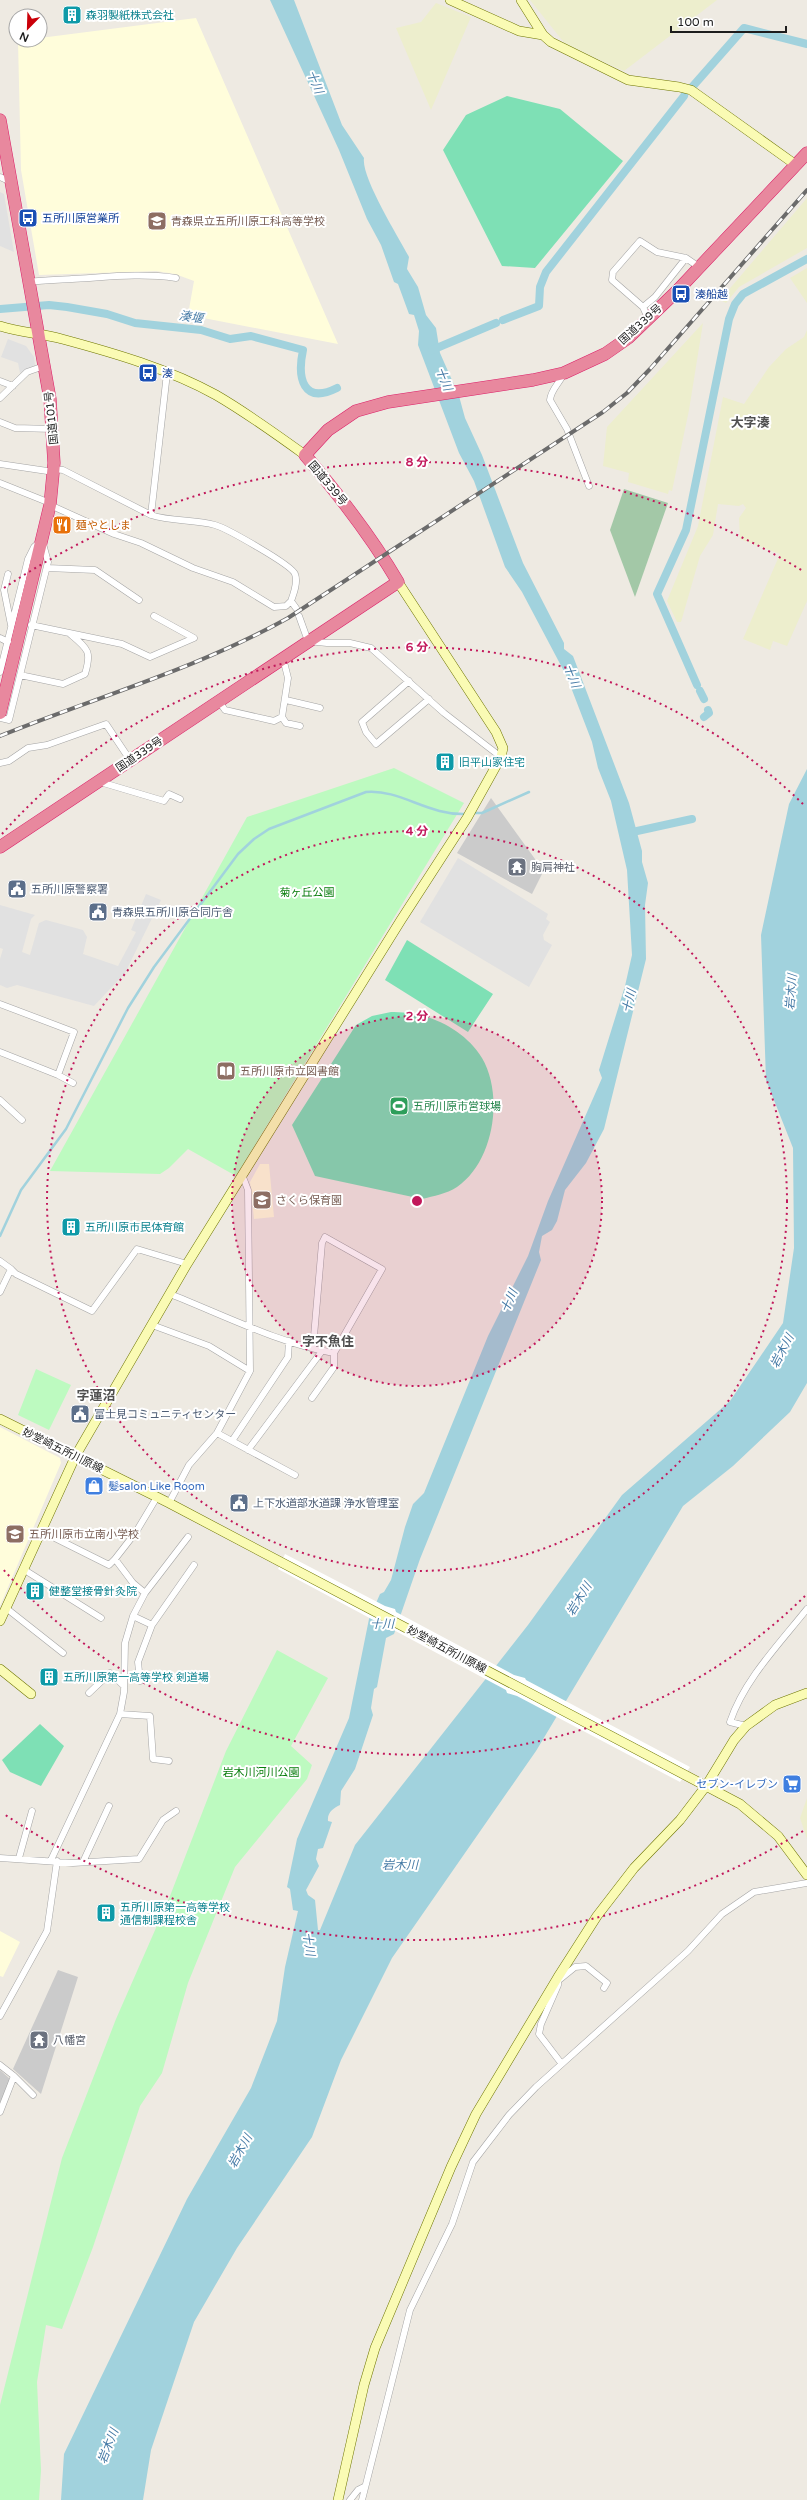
<svg xmlns="http://www.w3.org/2000/svg" width="807" height="2500" font-family="'Varela Round','Noto Sans JP',sans-serif">
	<style>
		.education { fill: #fffddb }
		.religious { fill: #cbcbcb }
		.farmland { fill: #edeecd }
		.cemetery { fill: #a3c8a7 }
		.park { fill: #bdfac0 }
		.pitch { fill: #7ee0b5 }
		.parking { fill: #e1e1e1 }
		.water { fill: #a1d2dd }
		.pier { fill: #fff }
		.lines { fill: none; stroke-linecap: round; stroke-linejoin: round }
		.stream { stroke: #a1d2dd; stroke-width: 2.5 }
		.canal { stroke: #a1d2dd; stroke-width: 8 }
		.street-casing { stroke: #a4a4a4; stroke-width: 7 }
		.secondary-casing { stroke: #6e7502; stroke-width: 10 }
		.highway-casing { stroke: #dc2069; stroke-width: 13 }
		.street { stroke: #fff; stroke-width: 6 }
		.secondary { stroke: #fafbb4; stroke-width: 9 }
		.highway { stroke: #e8889e; stroke-width: 12 }
		.rail-casing { stroke: #6b6b6b; stroke-width: 4 }
		.rail { stroke: #fff; stroke-width: 2.5; stroke-dasharray: 8; stroke-linecap: butt }
		.ring { fill: none; stroke: #c2185b; stroke-width: 2; stroke-dasharray: 2 4 }
		.labels { text-anchor: middle; stroke-width: 4; stroke-linejoin: round; paint-order: stroke }
		.culture-label { font-size: 11px; fill: #0d838f; stroke: #fff; text-anchor: start }
		.transit-label { font-size: 11px; fill: #164399; stroke: #fff; text-anchor: start }
		.education-label { font-size: 11px; fill: #785e54; stroke: #fff; text-anchor: start }
		.street-label { font-size: 11px; fill: #1d1d1d; stroke: #fff }
		.food-label { font-size: 11px; fill: #c56008; stroke: #fff; text-anchor: start }
		.worship-label { font-size: 11px; fill: #5b616d; stroke: #fff; text-anchor: start }
		.service-label { font-size: 11px; fill: #4e5e75; stroke: #fff; text-anchor: start }
		.park-label { font-size: 11px; fill: #097d0d; stroke: #fff }
		.leisure-label { font-size: 11px; fill: #27864d; stroke: #fff; text-anchor: start }
		.shop-label { font-size: 11px; fill: #366cbe; stroke: #fff; text-anchor: start }
		.water-label { font-size: 12px; font-style: italic; fill: #457aa6; stroke: #fff }
		.quarter-label { font-size: 13px; font-weight: bold; fill: #505050; stroke: #fff }
		.centre { fill: #c2185b; stroke: #fff; stroke-width: 2 }
		.ring-label { font-size: 12px; text-anchor: middle; font-weight: bold; fill: #c2185b; stroke: #fff; stroke-width: 4; stroke-linejoin: round; paint-order: stroke }
	</style>
	<rect width="100%" height="100%" fill="#eeeae2"/>
	<path class="education" d="M196,18L338,344L188,315L194,281L175,274L156,271L39,275L21,170L18,41L40,40V38Z
		M260,1164H269L274,1217L254,1219L250,1182Z
		M0,1427L60,1458L61,1463L0,1606Z
		M0,1931L20,1942L3,1977L0,1976Z"/>
	<path class="religious" d="M491,798L535,859L542,874L532,894L457,853Z
		M58,1970L78,1977L41,2094L13,2069Z
		M0,2070L10,2079L0,2103Z"/>
	<path class="farmland" d="M530,0H717L624,71L566,45Z
		M436,3L471,17L431,110L396,28L421,22Z
		M807,198V248L739,287L726,303L720,300Z
		M807,268V303L790,278Z
		M703,323L689,410L672,491L669,490L668,494L628,482L629,473L603,466L607,427Z
		M807,330V601L787,646L773,641L770,650L743,639L780,554L740,539L739,518L746,508L743,504L739,506L718,504L713,535L700,556L681,622H677L667,601L698,526L723,397L744,404L769,367L786,349L804,337Z
		M807,1798V1839L800,1818Z"/>
	<path class="cemetery" d="M624,489L668,503L635,597L610,530Z"/>
	<path class="park" d="M394,768L464,803L236,1176L188,1149L169,1168L160,1174L50,1171L247,817Z
		M36,1369L71,1385L49,1430L18,1415Z
		M277,1650L328,1678L291,1746L312,1765L307,1779L235,1867L188,1983L162,2073L140,2106L93,2247L62,2329L46,2325L37,2382L41,2470L39,2500H0V2405L62,2158L116,2019L170,1896L226,1751Z"/>
	<path class="pitch" d="M507,96L560,109L623,161L535,268L502,266L443,150L466,115Z
		M407,940L493,994L468,1032L385,980Z
		M391,1012C425,1011 463,1027 482,1058C504,1095 494,1162 457,1187C446,1194 434,1196 422,1199L315,1176L292,1125L356,1025L372,1016Z
		M40,1724L64,1746L41,1786L10,1772L2,1760Z"/>
	<path class="parking" d="M0,192L4,194L14,252L0,246Z
		M8,339L26,346L34,357L35,366L20,373L18,363L1,357Z
		M458,858L548,914L546,919L550,922L543,935L544,940L552,945L529,987L420,922Z
		M146,894L161,900L125,973L94,1006L17,985L7,988L0,985V959L3,949L0,948V905L35,915L31,919L22,952L30,955L39,923L46,920L83,930L87,937L83,954L118,966L136,932L131,930Z"/>
	<path class="water" d="M270,0H294L342,125L364,158C361,177 398,236 409,257L407,269L418,287L426,315L436,328L440,353L459,396L465,418L482,455L523,563L564,643V649L573,656L629,803L642,851V862L648,883L645,905L646,959L604,1129L586,1163L565,1190L557,1221L552,1230L542,1236L539,1252L541,1260L420,1559L394,1634L386,1638L377,1687L374,1689L371,1708L373,1715L355,1769L341,1791L340,1805C334,1808 327,1812 328,1821L332,1822L323,1848L318,1849L316,1859L319,1866L306,1890L308,1895L315,1900L318,1930H320L355,1845L528,1625L622,1495L730,1401L783,1323L794,1248L793,1148L766,1080L761,935L789,804L807,769V1383L790,1412L733,1466L683,1506L536,1751L392,1958L341,2060L312,2137L237,2248L194,2322L151,2450L143,2500H61L64,2454L187,2199L251,2088L277,2021L285,1967L298,1911L293,1910L290,1889L287,1887L297,1839L349,1718L369,1619L380,1594L384,1592L391,1580L405,1527L413,1504L424,1493L488,1336L528,1256L548,1201L602,1078L599,1070L625,986L632,955L627,870L611,801L598,768L592,742L567,677L522,592L505,567L474,481L459,453L418,345L419,331L414,315L409,314L398,284L394,282L381,245L367,219L339,150Z"/>
	<path class="pier" d="M285,1554L385,1606L395,1609L396,1612L514,1675L525,1678L526,1680L690,1767L680,1782L517,1696L507,1693L506,1690L388,1627L378,1625L377,1622L278,1569Z"/>
	<g class="lines">
		<path class="stream" d="M471,813H482L529,792
			M0,1236L21,1190L66,1129L128,1008L154,967L238,854L254,839L269,829L366,792C401,789 428,816 467,814"/>
		<path class="canal" d="M693,86L744,28L807,44
			M0,309L49,305L67,307L107,314L135,323L201,330L230,339L251,336L303,350C297,378 303,405 337,388
			M503,320L539,306L540,287L546,272L684,96
			M432,350L496,323
			M697,685L657,594L686,530L729,319L735,304L743,294L807,259
			M700,691L704,699
			M704,717L709,713L708,710
			M628,833L692,819"/>
		<defs>
			<path id="street" d="M0,177L11,182
				M30,282C44,280 58,280 72,279C108,277 141,273 176,278
				M643,307L655,297L686,258
				M648,318L643,307L612,280L613,272L640,241L657,252L686,258L699,267
				M564,373C560,383 551,389 550,400L567,429L589,486
				M0,381L13,386
				M0,398L27,372L44,366
				M0,422L15,428L53,429
				M0,464L54,472
				M54,469L63,470L151,515C172,522 194,519 215,525C226,528 292,565 295,574C298,582 294,593 291,601L296,608
				M0,483L50,503
				M50,505L114,534L141,543L193,568L233,582L274,607L286,606L291,601
				M151,515L167,373
				M47,568L95,570L139,600
				M8,574L4,590L11,625
				M299,616L308,641L327,643H350L371,648L444,713L501,757
				M31,625L122,644L150,657L194,638L154,616
				M0,638L8,642
				M0,672L28,559L34,547L42,540L48,562L9,720L0,718
				M20,675L63,684L85,674C92,651 88,649 70,634
				M409,681L362,722L366,732L376,744L429,699
				M218,700L225,710L274,721L282,717L288,678L283,658
				M286,700L320,708
				M282,717L286,723L300,726
				M0,763L9,761L28,748L47,745L106,724L130,760
				M100,782L164,801L169,794L180,799
				M0,1004L74,1032L58,1075
				M0,1052L58,1075L73,1083
				M0,1100L22,1120
				M0,1261L11,1269
				M0,1292L11,1269L16,1274L92,1311L137,1249L187,1264
				M170,1294C221,1314 280,1344 334,1353L382,1269L325,1237L322,1243L313,1348
				M152,1325L209,1346L250,1371
				M312,1398L334,1367V1353
				M217,1433L295,1475
				M232,1441L288,1357L289,1341
				M248,1450L322,1351
				M169,1503L189,1465L217,1433L250,1371L248,1190L243,1177
				M41,1531L109,1565L115,1559
				M23,1569L101,1618
				M145,1593L188,1537
				M6,1608L63,1653
				M133,1616L152,1625
				M140,1681L138,1662L152,1625L194,1565
				M89,1693L110,1673L124,1686
				M120,1714L150,1716L153,1759L169,1761
				M746,1726L730,1722C744,1680 780,1643 807,1609
				M0,1858L73,1863L139,1859L163,1820L176,1811
				M19,1858L32,1811
				M51,1860L120,1714L124,1692L125,1643L133,1616L145,1593L133,1583L115,1559L136,1532L157,1497
				M83,1862L109,1806
				M558,1978V1985L541,2024L539,2034L561,2063
				M559,1980L575,1967L586,1966L607,1983L604,1988
				M0,2016L47,1931L57,1861
				M0,2065L14,2076L0,2112
				M14,2076L33,2095
				M350,2500L358,2490L364,2487
				M362,2500L410,2310L452,2224L473,2162L509,2115L536,2087L688,1951L722,1914L754,1892L807,1883"/>
			<path id="secondary" d="M450,0L519,31L543,35L551,42L628,80L679,87L691,90L796,165
				M521,0L543,35
				M0,326C21,333 42,333 62,339C114,353 169,369 216,395C247,413 276,434 305,455
				M0,1419L169,1503L740,1804L778,1836L807,1875
				M0,1621L76,1455L187,1264L401,920L467,818L501,757L503,748L496,732L398,582
				M0,1669L31,1694
				M338,2500L364,2385L375,2348L451,2167L476,2114L558,1977L597,1916L634,1868L680,1820L706,1786L734,1740L746,1726L775,1705L807,1693"/>
			<path id="highway" d="M0,120L50,399L54,463L50,505L0,713
				M0,847L398,582C371,536 339,495 305,455L328,430L356,411L388,402L533,380L564,373L605,354L628,338L677,291L807,153"/>
		</defs>
		<use href="#street" class="street-casing"/>
		<use href="#secondary" class="secondary-casing"/>
		<use href="#highway" class="highway-casing"/>
		<use href="#street" class="street"/>
		<use href="#secondary" class="secondary"/>
		<use href="#highway" class="highway"/>
		<defs>
			<path id="rail" d="M0,736C96,697 197,669 288,618L603,412L627,393L650,369L807,190"/>
		</defs>
		<use href="#rail" class="rail-casing"/>
		<use href="#rail" class="rail"/>
	</g>
	<circle cx="417" cy="1201" r="185" fill="#c2185b" fill-opacity=".12"/>
	<g class="ring">
		<circle cx="417" cy="1201" r="185"/>
		<circle cx="417" cy="1201" r="370"/>
		<path d="M805 1596A554 554 0 0 1 2 1568M2 834A554 554 0 0 1 805 806"/>
		<path d="M803 1831A739 739 0 0 1 4 1814M4 588A739 739 0 0 1 803 571"/>
	</g>
	<defs>
		<symbol id="building-square" viewBox="-11 -11 22 22"><rect x="-9" y="-9" width="18" height="18" rx="4" fill="#0f9aa8" stroke="#fff"/><path d="M-4-6H4V6H1V3H-1V6H-4ZM-2.5-4.3h1.7v1.8h-1.7ZM.8-4.3h1.7v1.8H.8ZM-2.5-1h1.7V.8h-1.7ZM.8-1h1.7V.8H.8Z" fill="#fff"/></symbol>
		<symbol id="bus-square" viewBox="-11 -11 22 22"><rect x="-9" y="-9" width="18" height="18" rx="4" fill="#1a4fb4" stroke="#fff"/><path d="M-5-6H5V4H4V6H2V4H-2V6H-4V4H-5ZM-3.5-4V0h7V-4ZM-3.5 1.2v1.5H-2V1.2ZM2 1.2v1.5H3.5V1.2Z" fill="#fff"/></symbol>
		<symbol id="school-square" viewBox="-11 -11 22 22"><rect x="-9" y="-9" width="18" height="18" rx="4" fill="#8d6e63" stroke="#fff"/><path d="M0-5L7-2L0 1L-7-2ZM-4 1L0 2.5L4 1V4Q0 6-4 4Z" fill="#fff"/></symbol>
		<symbol id="restaurant-square" viewBox="-11 -11 22 22"><rect x="-9" y="-9" width="18" height="18" rx="4" fill="#e8710a" stroke="#fff"/><path d="M-5-6h1v4h1v-4h1v4h1v-4h1v5L-1.5 .5V6h-2V.5L-5-1ZM5-6V6H3V1.5H1.5Q1.5-4 5-6Z" fill="#fff"/></symbol>
		<symbol id="temple-square" viewBox="-11 -11 22 22"><rect x="-9" y="-9" width="18" height="18" rx="4" fill="#6b7280" stroke="#fff"/><path d="M0-6L5-2H3V0L6.5 2.5H4V6H1.5V3h-3V6H-4V2.5H-6.5L-3 0V-2H-5Z" fill="#fff"/></symbol>
		<symbol id="civic-square" viewBox="-11 -11 22 22"><rect x="-9" y="-9" width="18" height="18" rx="4" fill="#5c6f8a" stroke="#fff"/><path d="M-.6-6.5H3V-4.5H.6V-3L4-1V1h2V6H-6V1h2V-1L-.6-3ZM-1.2 2.5V6h2.4V2.5Z" fill="#fff"/></symbol>
		<symbol id="library-square" viewBox="-11 -11 22 22"><rect x="-9" y="-9" width="18" height="18" rx="4" fill="#8d6e63" stroke="#fff"/><path d="M-6-4Q-3-5.5-.7-3.5V5Q-3 3-6 4ZM6-4Q3-5.5 .7-3.5V5Q3 3 6 4Z" fill="#fff"/></symbol>
		<symbol id="stadium-square" viewBox="-11 -11 22 22"><rect x="-9" y="-9" width="18" height="18" rx="4" fill="#2e9e5b" stroke="#fff"/><path d="M0-5a6.5 5 0 1 0 0 10a6.5 5 0 1 0 0-10ZM-3.5-1.8h7v3.6h-7Z" fill="#fff"/></symbol>
		<symbol id="shop-square" viewBox="-11 -11 22 22"><rect x="-9" y="-9" width="18" height="18" rx="4" fill="#3f7fe0" stroke="#fff"/><path d="M-5-2.5h2.3a2.7 3.5 0 0 1 5.4 0H5L5.5 6h-11ZM-1.5-2.5h3a1.5 2.3 0 0 0-3 0Z" fill="#fff"/></symbol>
		<symbol id="supermarket-square" viewBox="-11 -11 22 22"><rect x="-9" y="-9" width="18" height="18" rx="4" fill="#3f7fe0" stroke="#fff"/><path d="M-6-5.5h2.5l.6 2H6L4.5 2H-2.5L-4.4-4H-6ZM-1.5 3.2a1.3 1.3 0 1 0 .1 0ZM3 3.2a1.3 1.3 0 1 0 .1 0Z" fill="#fff"/></symbol>
	</defs>
	<g fill-rule="evenodd">
		<use href="#building-square" x="61" y="4" width="22" height="22"/>
		<use href="#bus-square" x="17" y="207" width="22" height="22"/>
		<use href="#school-square" x="146" y="210" width="22" height="22"/>
		<use href="#bus-square" x="670" y="283" width="22" height="22"/>
		<use href="#bus-square" x="137" y="362" width="22" height="22"/>
		<use href="#restaurant-square" x="51" y="514" width="22" height="22"/>
		<use href="#building-square" x="434" y="751" width="22" height="22"/>
		<use href="#temple-square" x="506" y="856" width="22" height="22"/>
		<use href="#civic-square" x="6" y="878" width="22" height="22"/>
		<use href="#civic-square" x="87" y="901" width="22" height="22"/>
		<use href="#library-square" x="215" y="1060" width="22" height="22"/>
		<use href="#stadium-square" x="388" y="1095" width="22" height="22"/>
		<use href="#school-square" x="251" y="1189" width="22" height="22"/>
		<use href="#building-square" x="60" y="1216" width="22" height="22"/>
		<use href="#civic-square" x="69" y="1403" width="22" height="22"/>
		<use href="#shop-square" x="83" y="1475" width="22" height="22"/>
		<use href="#civic-square" x="228" y="1492" width="22" height="22"/>
		<use href="#school-square" x="4" y="1523" width="22" height="22"/>
		<use href="#building-square" x="24" y="1580" width="22" height="22"/>
		<use href="#building-square" x="38" y="1666" width="22" height="22"/>
		<use href="#supermarket-square" x="781" y="1773" width="22" height="22"/>
		<use href="#building-square" x="95" y="1902" width="22" height="22"/>
		<use href="#temple-square" x="28" y="2029" width="22" height="22"/>
	</g>
	<g class="labels">
		<g class="culture-label">
			<text x="86" y="19">森羽製紙株式会社</text>
			<text x="459" y="766">旧平山家住宅</text>
			<text x="85" y="1231">五所川原市民体育館</text>
			<text x="49" y="1595">健整堂接骨針灸院</text>
			<text x="63" y="1681">五所川原第一高等学校 剣道場</text>
			<text x="120" y="1911">五所川原第一高等学校<tspan x="120" dy="13">通信制課程校舎</tspan></text>
		</g>
		<g class="transit-label">
			<text x="42" y="222">五所川原営業所</text>
			<text x="695" y="298">湊船越</text>
			<text x="162" y="377">湊</text>
		</g>
		<g class="education-label">
			<text x="171" y="225">青森県立五所川原工科高等学校</text>
			<text x="240" y="1075">五所川原市立図書館</text>
			<text x="276" y="1204">さくら保育園</text>
			<text x="29" y="1538">五所川原市立南小学校</text>
		</g>
		<g class="street-label">
			<text transform="translate(640 324) rotate(-42)" y="4">国道339号</text>
			<text transform="translate(51 418) rotate(-96)" y="4">国道101号</text>
			<text transform="translate(328 483) rotate(50)" y="4">国道339号</text>
			<text transform="translate(139 754) rotate(-34)" y="4">国道339号</text>
			<text transform="translate(63 1450) rotate(26)" y="4">妙堂崎五所川原線</text>
			<text transform="translate(447 1649) rotate(28)" y="4">妙堂崎五所川原線</text>
		</g>
		<g class="food-label">
			<text x="76" y="529">麺やとしま</text>
		</g>
		<g class="worship-label">
			<text x="531" y="871">胸肩神社</text>
			<text x="53" y="2044">八幡宮</text>
		</g>
		<g class="service-label">
			<text x="31" y="893">五所川原警察署</text>
			<text x="112" y="916">青森県五所川原合同庁舎</text>
			<text x="94" y="1418">富士見コミュニティセンター</text>
			<text x="253" y="1507">上下水道部水道課 浄水管理室</text>
		</g>
		<g class="park-label">
			<text x="307" y="896">菊ヶ丘公園</text>
			<text x="261" y="1776">岩木川河川公園</text>
		</g>
		<g class="leisure-label">
			<text x="413" y="1110">五所川原市営球場</text>
		</g>
		<g class="shop-label">
			<text x="108" y="1490">髪salon Like Room</text>
			<text x="778" y="1788" text-anchor="end">セブン-イレブン</text>
		</g>
		<g class="water-label">
			<text transform="translate(315 82) rotate(67)" y="4">十川</text>
			<text transform="translate(191 317) rotate(8)" y="4">湊堰</text>
			<text transform="translate(444 379) rotate(68)" y="4">十川</text>
			<text transform="translate(572 676) rotate(68)" y="4">十川</text>
			<text transform="translate(791 992) rotate(-85)" y="4">岩木川</text>
			<text transform="translate(629 1001) rotate(-77)" y="4">十川</text>
			<text transform="translate(509 1301) rotate(-67)" y="4">十川</text>
			<text transform="translate(782 1351) rotate(-62)" y="4">岩木川</text>
			<text transform="translate(579 1599) rotate(-58)" y="4">岩木川</text>
			<text x="382" y="1628">十川</text>
			<text x="400" y="1869">岩木川</text>
			<text transform="translate(309 1944) rotate(82)" y="4">十川</text>
			<text transform="translate(240 2151) rotate(-61)" y="4">岩木川</text>
			<text transform="translate(108 2446) rotate(-69)" y="4">岩木川</text>
		</g>
		<g class="quarter-label">
			<text x="750" y="427">大字湊</text>
			<text x="328" y="1346">字不魚住</text>
			<text x="96" y="1400">字蓮沼</text>
		</g>
	</g>
	<circle cx="417" cy="1201" r="6" class="centre"/>
	<g class="ring-label">
		<text x="417" y="466">8 分</text>
		<text x="417" y="651">6 分</text>
		<text x="417" y="835">4 分</text>
		<text x="417" y="1020">2 分</text>
	</g>
	<g transform="translate(28 28) rotate(203)"><circle r="19" fill="#ffffff" stroke="#a5a5a5"/>
	<path d="M0-3L7 15L0 10L-7 15Z" fill="#ca0009"/>
	<text y="-6" font-size="11" font-weight="bold" text-anchor="middle" fill="#1d1d1d">N</text>
	</g>
	<path d="M671 26v6h115v-6" fill="none" stroke="#1d1d1d" stroke-width="2"/>
	<text x="677" y="26" font-size="12" fill="#1d1d1d" stroke="#ffffff" stroke-width="3" paint-order="stroke">100 m</text>
</svg>
